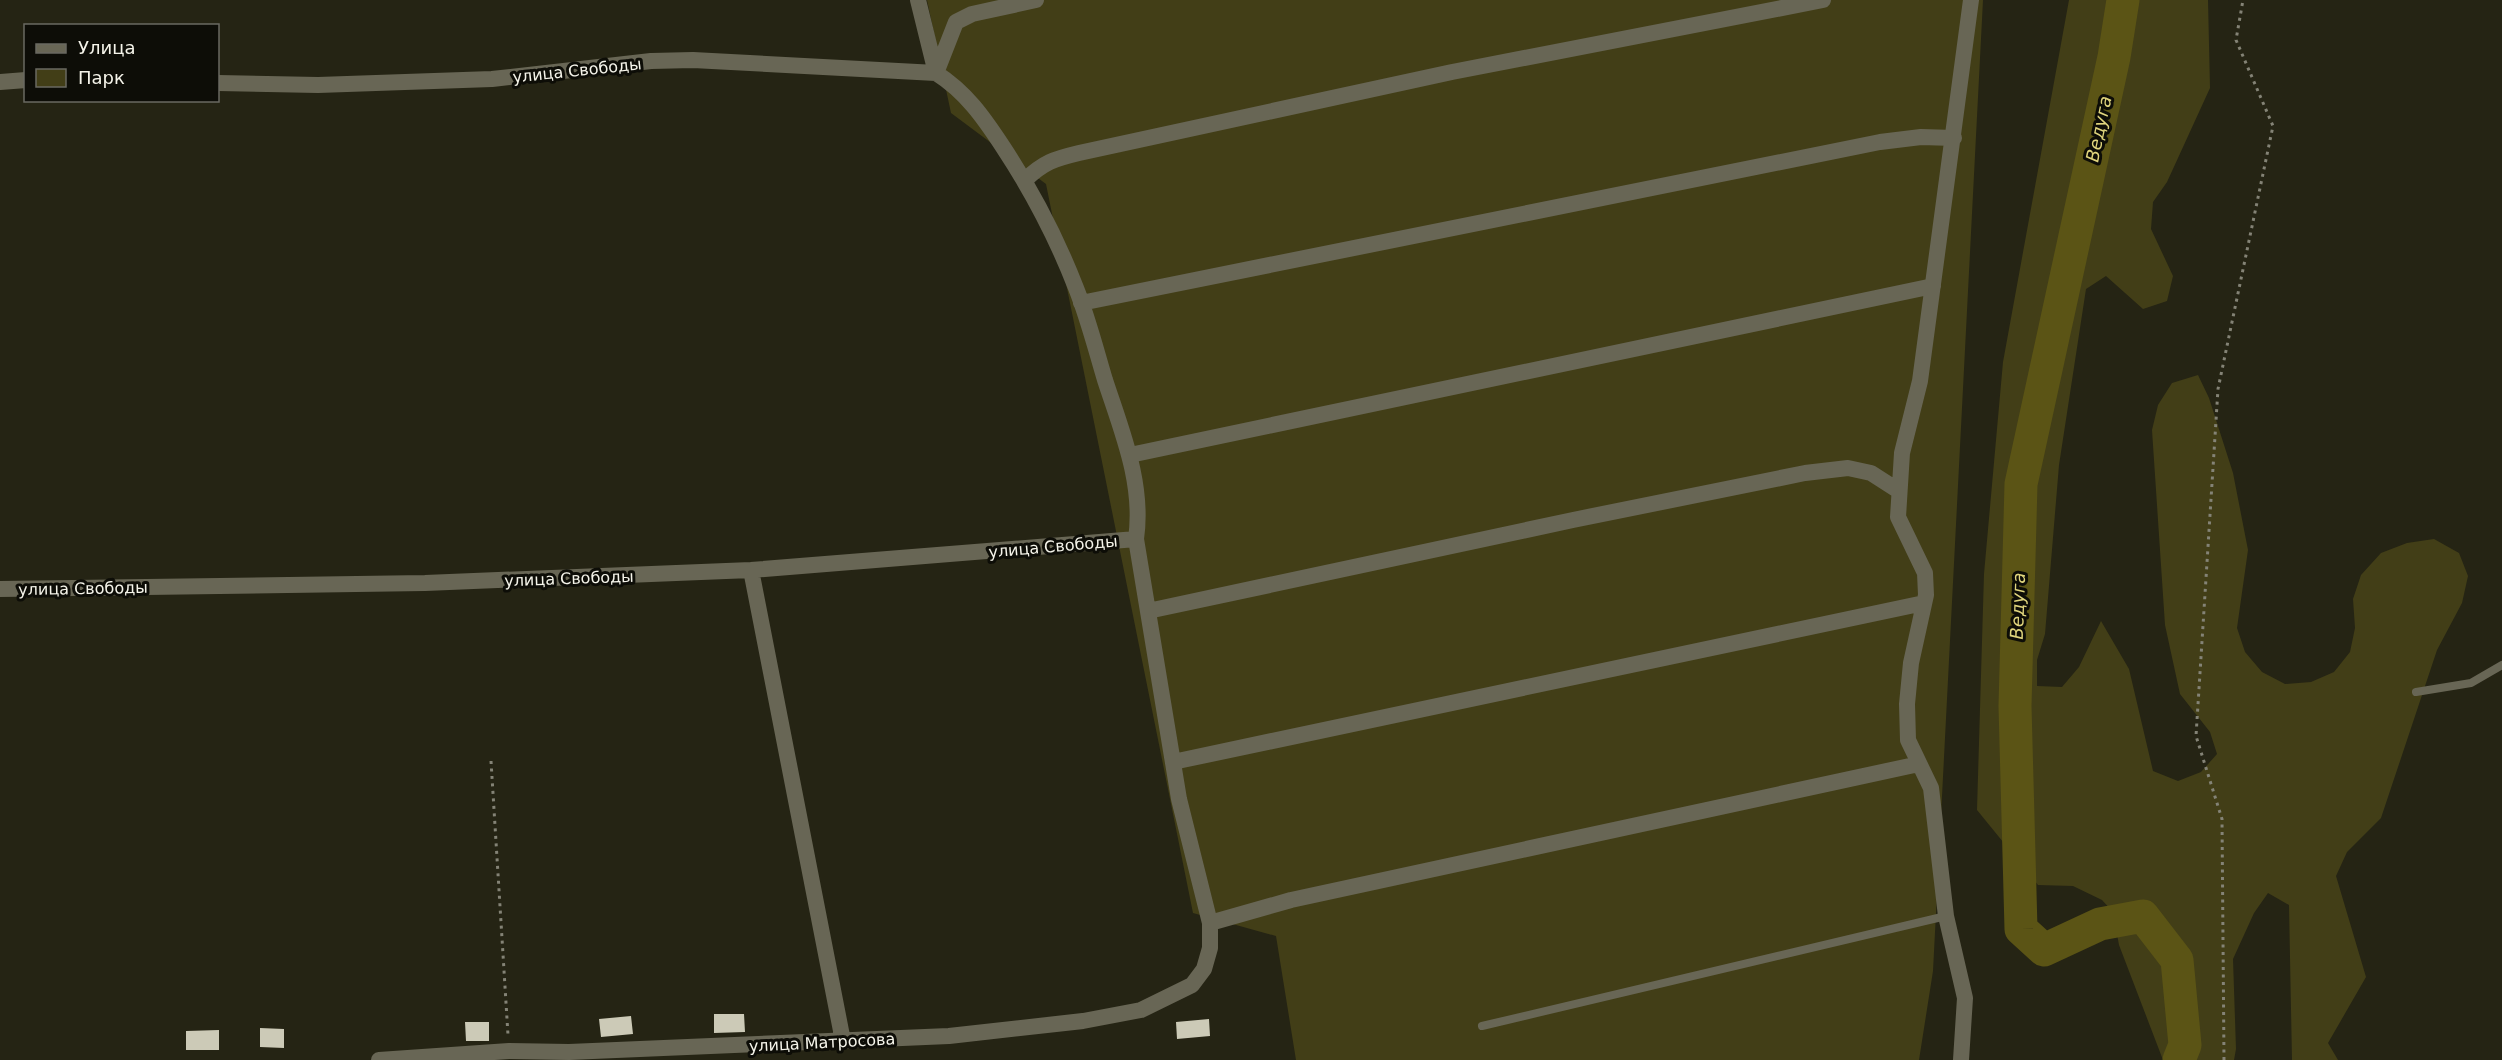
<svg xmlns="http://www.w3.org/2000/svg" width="2502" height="1060" font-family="'DejaVu Sans',sans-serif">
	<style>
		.green { fill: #423e17 }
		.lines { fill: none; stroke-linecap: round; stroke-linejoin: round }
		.river { stroke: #5b5415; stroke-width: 33 }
		.building { fill: #cccab7 }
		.path { stroke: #848376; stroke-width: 3; stroke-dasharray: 3 4.5; stroke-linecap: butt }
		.lane { stroke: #686655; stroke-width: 8 }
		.street { stroke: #686655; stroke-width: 16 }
		.labels { text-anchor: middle; stroke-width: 6; stroke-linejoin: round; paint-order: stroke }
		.street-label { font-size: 16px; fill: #f5f4ea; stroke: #0d0d07 }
		.water-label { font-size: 18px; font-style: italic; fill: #e0d57d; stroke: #0d0d07 }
	</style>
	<rect width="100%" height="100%" fill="#252414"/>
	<path class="green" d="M927,0H1983L1933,971L1919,1060H1296L1276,936L1193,913L1046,184L951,113Z
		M2069,0H2208L2210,88L2167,182L2153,202L2151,229L2173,276L2167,301L2143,309L2106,276L2086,289L2059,465L2045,634L2037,660V686L2062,687L2079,667L2101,621L2129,669L2153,771L2178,781L2201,772L2217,754L2210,732L2180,694L2165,625L2152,430L2158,405L2172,383L2198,375L2209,398L2233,473L2248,550L2237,628L2245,652L2262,672L2285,684L2311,682L2334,672L2350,652L2355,628L2353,599L2361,575L2381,553L2407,543L2434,539L2459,553L2468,576L2462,603L2437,650L2381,818L2347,852L2336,876L2366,977L2328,1043L2338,1060H2292L2289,905L2268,893L2254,913L2233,959L2236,1049L2234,1060H2163L2119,945L2113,912L2102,900L2073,886L2038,885L1977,810L1984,574L2003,362Z"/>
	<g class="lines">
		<path class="river" d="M2123,0L2114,57L2021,484L2015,706L2021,929L2044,950L2100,924L2143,916L2177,960L2185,1045L2179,1060"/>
	</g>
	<path class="building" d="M714,1014H744L745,1032L714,1033Z
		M631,1016L633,1034L601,1037L599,1019Z
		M1209,1019L1210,1036L1177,1039L1176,1022Z
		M465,1022H489V1041H466Z
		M260,1028L284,1029V1048L260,1047Z
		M219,1030V1050H186V1031Z"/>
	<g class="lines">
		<path class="path" d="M491,761L508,1035
			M2224,1060L2222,819L2196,736L2218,389L2273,126L2236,40L2243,0"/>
		<path class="lane" d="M2416,692L2471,683L2502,665
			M1482,1026L1946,916"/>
		<path class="street" d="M936,73L956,22L972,14L1036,0
			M0,82L26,80
			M218,83L318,85L492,79L651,61L693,60L936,73
			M1025,180C1044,162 1054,159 1079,153L1452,72L1823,0
			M1081,303L1880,142L1921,137L1954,138
			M1130,455L1933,286
			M751,570L843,1041
			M0,589L425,583L751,570L1136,539
			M1148,611L1573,520L1805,473L1848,468L1871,473L1899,491
			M1173,762L1924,603
			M1210,923L1291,900L1919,764
			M379,1060L509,1051L569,1052L949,1036L1083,1021L1141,1010L1192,985L1204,969L1210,948V923L1179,799L1136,539C1144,484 1122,432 1105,380C1096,350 1088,318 1076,288C1057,239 1032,191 1003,147C984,118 966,92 936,73L918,0
			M1961,1060L1965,998L1946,916L1931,788L1908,740L1907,704L1911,663L1926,595L1925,573L1898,517L1902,453L1920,381L1971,0"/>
	</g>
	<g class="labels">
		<g class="street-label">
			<text transform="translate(577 70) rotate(-6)" y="6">улица Свободы</text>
			<text transform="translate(1053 546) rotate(-5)" y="6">улица Свободы</text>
			<text transform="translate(569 578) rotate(-2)" y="6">улица Свободы</text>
			<text transform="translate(83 588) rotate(-1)" y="6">улица Свободы</text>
			<text transform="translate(822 1042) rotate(-3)" y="6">улица Матросова</text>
		</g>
		<g class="water-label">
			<text transform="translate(2099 129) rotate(-78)" y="6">Ведуга</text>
			<text transform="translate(2018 606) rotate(-88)" y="6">Ведуга</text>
		</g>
	</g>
	<rect x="24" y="24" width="195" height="78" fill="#0d0d07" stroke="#6a6962" stroke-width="1.5"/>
	<rect x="36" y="44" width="30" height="9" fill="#686655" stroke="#6a6962" stroke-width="1.5"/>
	<text x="78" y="54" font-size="18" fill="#f5f4ea">Улица</text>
	<rect x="36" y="69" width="30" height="18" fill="#423e17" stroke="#6a6962" stroke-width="1.5"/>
	<text x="78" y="84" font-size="18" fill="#f5f4ea">Парк</text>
</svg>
